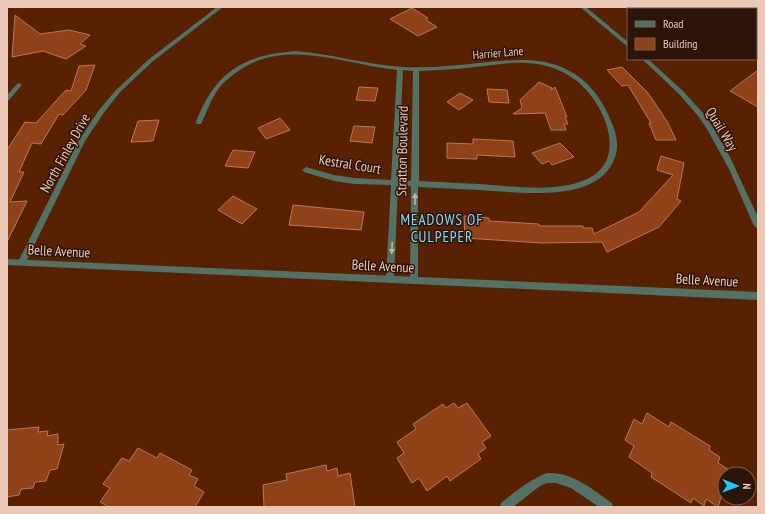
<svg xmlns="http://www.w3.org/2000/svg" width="765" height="514" font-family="'PT Sans Narrow',sans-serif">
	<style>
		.building { fill: #8f4117; stroke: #b8785a }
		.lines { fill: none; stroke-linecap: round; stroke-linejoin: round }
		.minor { fill: #537164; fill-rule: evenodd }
		.tertiary { fill: #537164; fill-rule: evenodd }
		.oneway { fill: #c6b2a4 }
		.labels { text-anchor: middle; stroke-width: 3; stroke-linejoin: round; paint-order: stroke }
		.far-street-label { font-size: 12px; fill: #ecc8b9; stroke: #2d1408 }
		.street-label { font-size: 14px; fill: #ecc8b9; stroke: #2d1408 }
		.neighbourhood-label { font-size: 15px; letter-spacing: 1px; fill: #80dbfe; stroke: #2d1408 }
	</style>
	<rect width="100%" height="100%" fill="#582101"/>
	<path class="building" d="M412,8L428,18L426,20L437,27L418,36L390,19Z
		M15,15L40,34L69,30L90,35L80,44L86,46L66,59L43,51L12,57Z
		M95,65L86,90L63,115L59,114L41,144L32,143L19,172H24L10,202L27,201L7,242V150L25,122L36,123L66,90L71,91L79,66Z
		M622,67L648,93L668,123L676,140H656L649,123H651L628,85L622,86L607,70Z
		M758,70V107L730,91Z
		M539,82L552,88L551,90L555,87L567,117H565L568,124H564L566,130H551L545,113L513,114L522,108L520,100Z
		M359,87L378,88L375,101L356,100Z
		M487,89L507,90L509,103L489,102Z
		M460,93L473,100L459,110L447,102Z
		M280,118L290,130L266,139L258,128Z
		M159,120L153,141L131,142L138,121Z
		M354,126L375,127L372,143L350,141Z
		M473,139L513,141L515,157L477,155V159L447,158V143L473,144Z
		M560,143L574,157L552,165L549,161L542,164L532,153Z
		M233,150L255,152L248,168L225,166Z
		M661,156L684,163L677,199L681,201L659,227L607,252L602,242L541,243L465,238L464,216L489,218V221L539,224V226H583V228H592L594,234L639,212L673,175L657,170Z
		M233,196L257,209L242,224L218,210Z
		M293,205L364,212L361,230L289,225Z
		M454,403L458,408L467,403L491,436L482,442L486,448L478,454L481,459L450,481L447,476L427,491L419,478L412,483L397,458L404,453L397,442L416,429L413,424L443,404L446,408Z
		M647,413L669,427L671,422L710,446L709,450L720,457L718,463L729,470L728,474H725V485L718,507L706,499L704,506L693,498L691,503L651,477L652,473L629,457L634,446L625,440L634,419L642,424Z
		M39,427L38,432L48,431L47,436L58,434V445L64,444L57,469L50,470L46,481L35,482L33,488L21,489L19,495L7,497V430Z
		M138,448L157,458L160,453L192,470L189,475L198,479L194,486L204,492L195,507H109L100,502L110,488L103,484L122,458L129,461Z
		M326,465L327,471L337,468L338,476L350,473L355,507H264L263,485L287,480L286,474Z"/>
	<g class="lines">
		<path class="minor" d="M217,7H223L152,62L120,92L103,114L85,141L25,264H19L18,262L79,140L99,110L116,90L148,60Z
			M580,7H586L628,42V47Z
			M662,7H668L671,9H665Z
			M296,51C332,54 367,65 403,67C428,68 453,66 478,63C506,61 532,56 559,66C585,76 601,96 611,121C617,134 620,149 613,162C594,204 516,192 479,190C459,189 439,188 418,187V280L417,283L414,284L411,283L410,280L411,186H398L394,279L393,282L390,283L387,282L386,279L391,185L354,184L334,181L304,172L302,170L306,167L334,175L354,178L391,180L397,70C346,65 287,38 240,70C231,76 223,82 217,91C210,101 207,112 201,124H197L196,122C215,72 243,55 296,51ZM511,63C533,62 555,65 574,79C604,100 631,161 585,180C554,193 511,186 479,184C459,183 439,182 419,181V71L457,69ZM403,70L413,71L411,181L398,180Z
			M642,59H648L683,91L703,113L712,126L729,155L749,198L758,217V229L754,226L729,169L707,129L699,117L679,94Z
			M19,83L22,85L21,86L9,100L7,101V95L17,84Z
			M547,473C573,472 592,489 612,503L613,507H599L571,488L556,483H547L540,486L513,507H500L501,503C516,491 529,480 547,473Z"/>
		<path class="tertiary" d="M7,259L758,292V300L7,265Z"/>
	</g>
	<defs><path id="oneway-solid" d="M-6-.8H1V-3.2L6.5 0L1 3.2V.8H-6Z"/></defs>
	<g class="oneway">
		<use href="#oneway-solid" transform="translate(415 199) rotate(-89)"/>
		<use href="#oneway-solid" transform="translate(392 248) rotate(93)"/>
	</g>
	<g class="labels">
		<g class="far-street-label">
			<text transform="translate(498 53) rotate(-5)" y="4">Harrier Lane</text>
		</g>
		<g class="street-label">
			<text transform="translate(722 129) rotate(59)" y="5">Quail Way</text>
			<text transform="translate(402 151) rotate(-89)" y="5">Stratton Boulevard</text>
			<text transform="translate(65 153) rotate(-61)" y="5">North Finley Drive</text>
			<text transform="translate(350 164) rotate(9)" y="5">Kestral Court</text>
			<text transform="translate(59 251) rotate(3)" y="5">Belle Avenue</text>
			<text transform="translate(383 266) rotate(3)" y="5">Belle Avenue</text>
			<text transform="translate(707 280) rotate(3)" y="5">Belle Avenue</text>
		</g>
		<g class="neighbourhood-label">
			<text x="442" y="225">MEADOWS OF<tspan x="442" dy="17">CULPEPER</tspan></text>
		</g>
	</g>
	<rect width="765" height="514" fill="none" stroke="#ecc8b9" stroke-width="16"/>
	<rect x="627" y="8" width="130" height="52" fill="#2d1408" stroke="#795c4f"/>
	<rect x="635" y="21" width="20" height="6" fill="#537164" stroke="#795c4f"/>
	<text x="663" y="28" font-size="12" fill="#ecc8b9">Road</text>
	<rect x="635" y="38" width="20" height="12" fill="#8f4117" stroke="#795c4f"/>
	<text x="663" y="48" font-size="12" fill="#ecc8b9">Building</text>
	<g transform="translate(737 486) rotate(91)"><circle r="19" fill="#2d1408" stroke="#795c4f"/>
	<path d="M0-3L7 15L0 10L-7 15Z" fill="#1ec9fd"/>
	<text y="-6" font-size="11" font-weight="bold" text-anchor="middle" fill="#ecc8b9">N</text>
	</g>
</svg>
